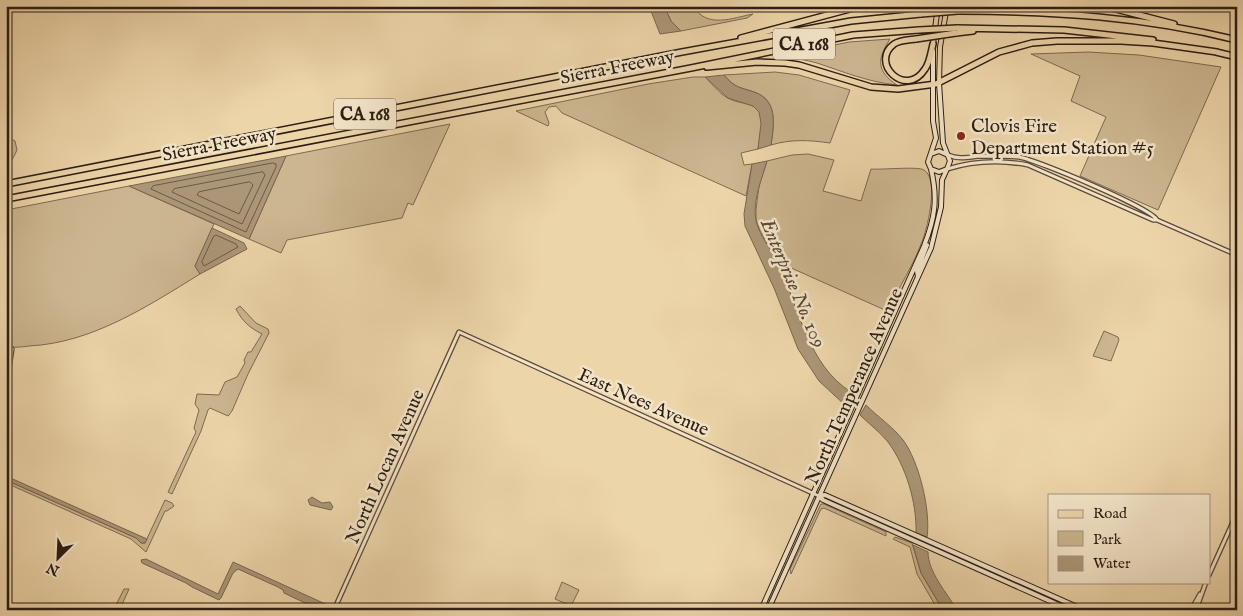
<svg xmlns="http://www.w3.org/2000/svg" width="1243" height="616" font-family="'IM FELL English',serif">
	<style>
		.green { fill: #ccb690; stroke: #7c6a52 }
		.water { fill: #ab9677; stroke: #78664f }
		.lines { fill: none; stroke-linecap: round; stroke-linejoin: round }
		.shore { stroke: #6c5a45; stroke-width: 1 }
		.tertiary-casing { stroke: #5c4b39; stroke-width: 5.5 }
		.secondary-casing { stroke: #2c1d13; stroke-width: 6 }
		.primary-casing { stroke: #2c1d13; stroke-width: 6 }
		.motorway-casing { stroke: #2c1d13; stroke-width: 8 }
		.tertiary { stroke: #f3e4c8; stroke-width: 3 }
		.secondary { stroke: #f3e4c8; stroke-width: 4 }
		.primary { stroke: #edd5aa; stroke-width: 4 }
		.motorway { stroke: #edd5aa; stroke-width: 5 }
		.motorway-bridge-casing { stroke: #2c1d13; stroke-width: 8; stroke-linecap: butt }
		.motorway-bridge { stroke: #edd5aa; stroke-width: 5 }
		.poi-dot { fill: #8f2418; stroke: #f3e4c8; stroke-width: 2 }
		.labels { text-anchor: middle; stroke-width: 5; stroke-linejoin: round; paint-order: stroke }
		.shield { fill: #f3e4c8; stroke: #685949; stroke-width: 1 }
		.shield-label { font-size: 18px; font-weight: bold; fill: #2c1d13 }
		.street-label { font-size: 19px; fill: #2c1d13; stroke: #f3e4c8 }
		.poi-label { font-size: 19px; fill: #2c1d13; stroke: #f3e4c8; text-anchor: start }
		.water-label { font-size: 20px; font-style: italic; fill: #584736; stroke: #f3e4c8 }
	</style>
	<rect width="100%" height="100%" fill="#edd5aa"/>
	<filter id="stains"><feTurbulence type="fractalNoise" baseFrequency=".004" numOctaves="4"/><feColorMatrix values="0 0 0 0 .2 0 0 0 0 .09 0 0 0 0 .02 0 0 0 .5 -.17"/></filter>
	<radialGradient id="worn" r=".72"><stop offset=".6" stop-color="#630" stop-opacity="0"/><stop offset="1" stop-color="#630" stop-opacity=".3"/></radialGradient>
	<path class="green" d="M664,6H693C707,29 732,18 753,14L747,18L681,31L671,21Z
		M890,39C877,59 876,71 897,85C868,82 844,72 817,63C806,60 794,58 782,56L849,42Z
		M1088,52L1139,55L1221,67L1158,210L1080,176L1106,117L1071,101L1080,76L1031,54Z
		M775,72L799,75L850,90L830,143C809,140 791,139 771,145C774,124 778,100 754,92C739,87 735,88 724,75Z
		M693,77H705C713,85 721,96 732,100C739,103 748,103 755,107C767,115 759,138 758,149L741,153L744,165L752,164L746,196L562,113L556,106L549,107L545,112L549,123L548,126L516,111L648,84Z
		M450,124L413,205L408,203L402,218L287,240L281,253L249,239L286,156Z
		M6,136L15,141L17,150L12,160L6,161Z
		M808,154L834,160L823,191L861,201L871,169C882,170 918,166 924,170C939,179 928,225 923,239C914,264 899,288 887,311L778,262L760,231L756,220V210L759,186L767,161L792,155Z
		M129,186L214,224L195,266L200,274C148,306 92,343 29,346C22,347 14,348 6,346V210Z
		M240,306L256,323L268,329L269,333L248,374L232,411L228,416L210,408L208,410L201,431L172,494L168,492L196,432L194,428L199,410L195,404L197,394L219,395L225,382L237,377L245,363L244,360L248,352H251L262,334C250,328 242,321 236,309Z
		M1104,331L1118,337L1119,340L1111,361L1093,356Z
		M6,480L136,538L141,543H145L165,500L172,503L174,506L167,511H165L146,552L131,539L6,483Z
		M821,504H824L884,531L886,532V536L824,508L821,509L791,574L790,569Z
		M895,537L912,543L921,573L943,610H938L917,574L910,547L893,539Z
		M562,582L579,590L571,606L555,599Z
		M124,589H129L120,609L115,607Z"/>
	<path class="water" d="M649,6H664L671,21L681,31L660,34Z
		M724,75C735,88 739,87 754,92C778,100 774,124 771,145L758,149L761,123L759,112L753,106L728,98L705,77Z
		M286,156L249,239L129,186Z
		M767,161C762,179 752,201 756,221C760,237 772,250 779,265C799,308 808,365 851,392V399L846,406L819,381L798,349L774,288L745,226L744,214L752,164Z
		M212,228L244,243L247,249L200,274L195,266Z
		M866,405C878,417 893,427 903,440C919,461 931,511 927,537L916,533C917,503 906,466 888,442C880,432 869,424 860,415Z
		M6,476L147,539L145,543H141L136,538L6,480Z
		M312,497L322,503L330,502L333,507L331,510L310,505L308,500Z
		M913,545L928,552C928,572 947,593 957,610H943L921,573Z
		M146,559L218,594L233,562L332,607L331,610H320L284,593L283,590L278,587L238,569L233,573L221,598L219,600L192,587L186,583L142,563L141,560Z"/>
	<g class="lines">
		<path class="shore" d="M273,163L276,164V167L246,232L151,189L153,186Z
			M263,172L265,175L242,224L172,192L174,189Z
			M250,182L253,185L239,214L197,195L199,192Z
			M214,236L216,235L236,244L238,247L204,266L202,262Z"/>
		<defs>
			<path id="tertiary" d="M948,155C960,160 969,157 981,156C994,156 1007,156 1019,157C1037,160 1151,208 1157,220
				M947,169C973,161 1002,160 1028,165L1153,220H1157L1237,255
				M6,348L12,349L6,388
				M6,352H8L6,369
				M1209,575L1237,513
				M334,610L459,332L819,496
				M1191,610L1200,594
				M1196,610L1206,582"/>
			<path id="secondary" d="M933,51V121L936,138L928,162L931,169L939,172L947,169L950,161L943,143L939,83
				M931,154L939,151L948,155
				M918,277L917,271L927,245
				M819,496L825,495L1084,610
				M819,496L823,500L1070,610
				M761,610L924,246C935,218 938,199 931,169
				M768,610L931,248L941,207L942,180L947,169"/>
			<path id="primary" d="M933,44L938,6
				M939,83L940,47L947,6"/>
			<path id="motorway" d="M1104,6L1174,24
				M958,11C1052,11 1145,17 1237,40
				M957,28L1064,30L1153,40
				M956,33L973,31
				M741,38L861,6
				M916,39C908,40 900,40 894,44C869,63 906,99 925,69C930,62 931,52 933,44
				M1216,52L1237,57
				M707,67L757,62L785,63L799,65L871,87L898,89L936,84L999,52L1032,43L1057,41H1121L1153,43L1217,52
				M6,184L682,52L851,21L921,14
				M6,199L691,68L853,35L919,30"/>
		</defs>
		<use href="#tertiary" class="tertiary-casing"/>
		<use href="#secondary" class="secondary-casing"/>
		<use href="#primary" class="primary-casing"/>
		<use href="#motorway" class="motorway-casing"/>
		<use href="#tertiary" class="tertiary"/>
		<use href="#secondary" class="secondary"/>
		<use href="#primary" class="primary"/>
		<use href="#motorway" class="motorway"/>
		<defs>
			<path id="motorway-bridge" d="M921,14L958,11
				M919,30L957,28
				M916,39L956,33"/>
		</defs>
		<use href="#motorway-bridge" class="motorway-bridge-casing"/>
		<use href="#motorway-bridge" class="motorway-bridge"/>
	</g>
	<circle class="poi-dot" cx="961" cy="136" r="5"/>
	<g class="labels">
		<g class="shield">
			<rect x="773" y="28.5" width="62" height="31" rx="4"/>
			<rect x="334" y="98.5" width="62" height="31" rx="4"/>
		</g>
		<g class="shield-label">
			<text x="804" y="50">CA 168</text>
			<text x="365" y="120">CA 168</text>
		</g>
		<g class="street-label">
			<text transform="translate(617 66) rotate(-11)" y="7">Sierra Freeway</text>
			<text transform="translate(219 143) rotate(-11)" y="7">Sierra Freeway</text>
			<text transform="translate(853 386) rotate(-66)" y="7">North Temperance Avenue</text>
			<text transform="translate(644 401) rotate(24)" y="7">East Nees Avenue</text>
			<text transform="translate(384 466) rotate(-66)" y="7">North Locan Avenue</text>
		</g>
		<g class="poi-label">
			<text x="971" y="132">Clovis Fire<tspan x="971" dy="22">Department Station #5</tspan></text>
		</g>
		<g class="water-label">
			<text transform="translate(794 283) rotate(67)" y="7">Enterprise No. 109</text>
		</g>
	</g>
	<rect width="1243" height="616" fill="none" stroke="#edd5aa" stroke-width="25"/>
	<rect x="8" y="8" width="1228" height="601" fill="none" stroke="#2c1d13" stroke-width="2.5"/>
	<rect x="12" y="12" width="1218" height="591" fill="none" stroke="#2c1d13"/>
	<rect x="1048" y="494" width="162" height="90" fill="#f3e4c8" stroke="#a39480"/>
	<rect x="1058" y="510" width="25" height="8" fill="#edd5aa" stroke="#a39480"/>
	<text x="1093" y="518" font-size="15" fill="#2c1d13">Road</text>
	<rect x="1058" y="531" width="25" height="15" fill="#ccb690" stroke="#a39480"/>
	<text x="1093" y="544" font-size="15" fill="#2c1d13">Park</text>
	<rect x="1058" y="556" width="25" height="15" fill="#ab9677" stroke="#a39480"/>
	<text x="1093" y="568" font-size="15" fill="#2c1d13">Water</text>
	<g transform="translate(58 558) rotate(204)" stroke="#f3e4c8" stroke-width="4" paint-order="stroke">
	<path d="M0-4L9 19L0 12L-9 19Z" fill="#2c1d13"/>
	<text y="-8" font-size="14" font-weight="bold" text-anchor="middle" fill="#2c1d13">N</text>
	</g>
	<rect width="100%" height="100%" filter="url(#stains)"/>
	<rect width="100%" height="100%" fill="url(#worn)"/>
</svg>
